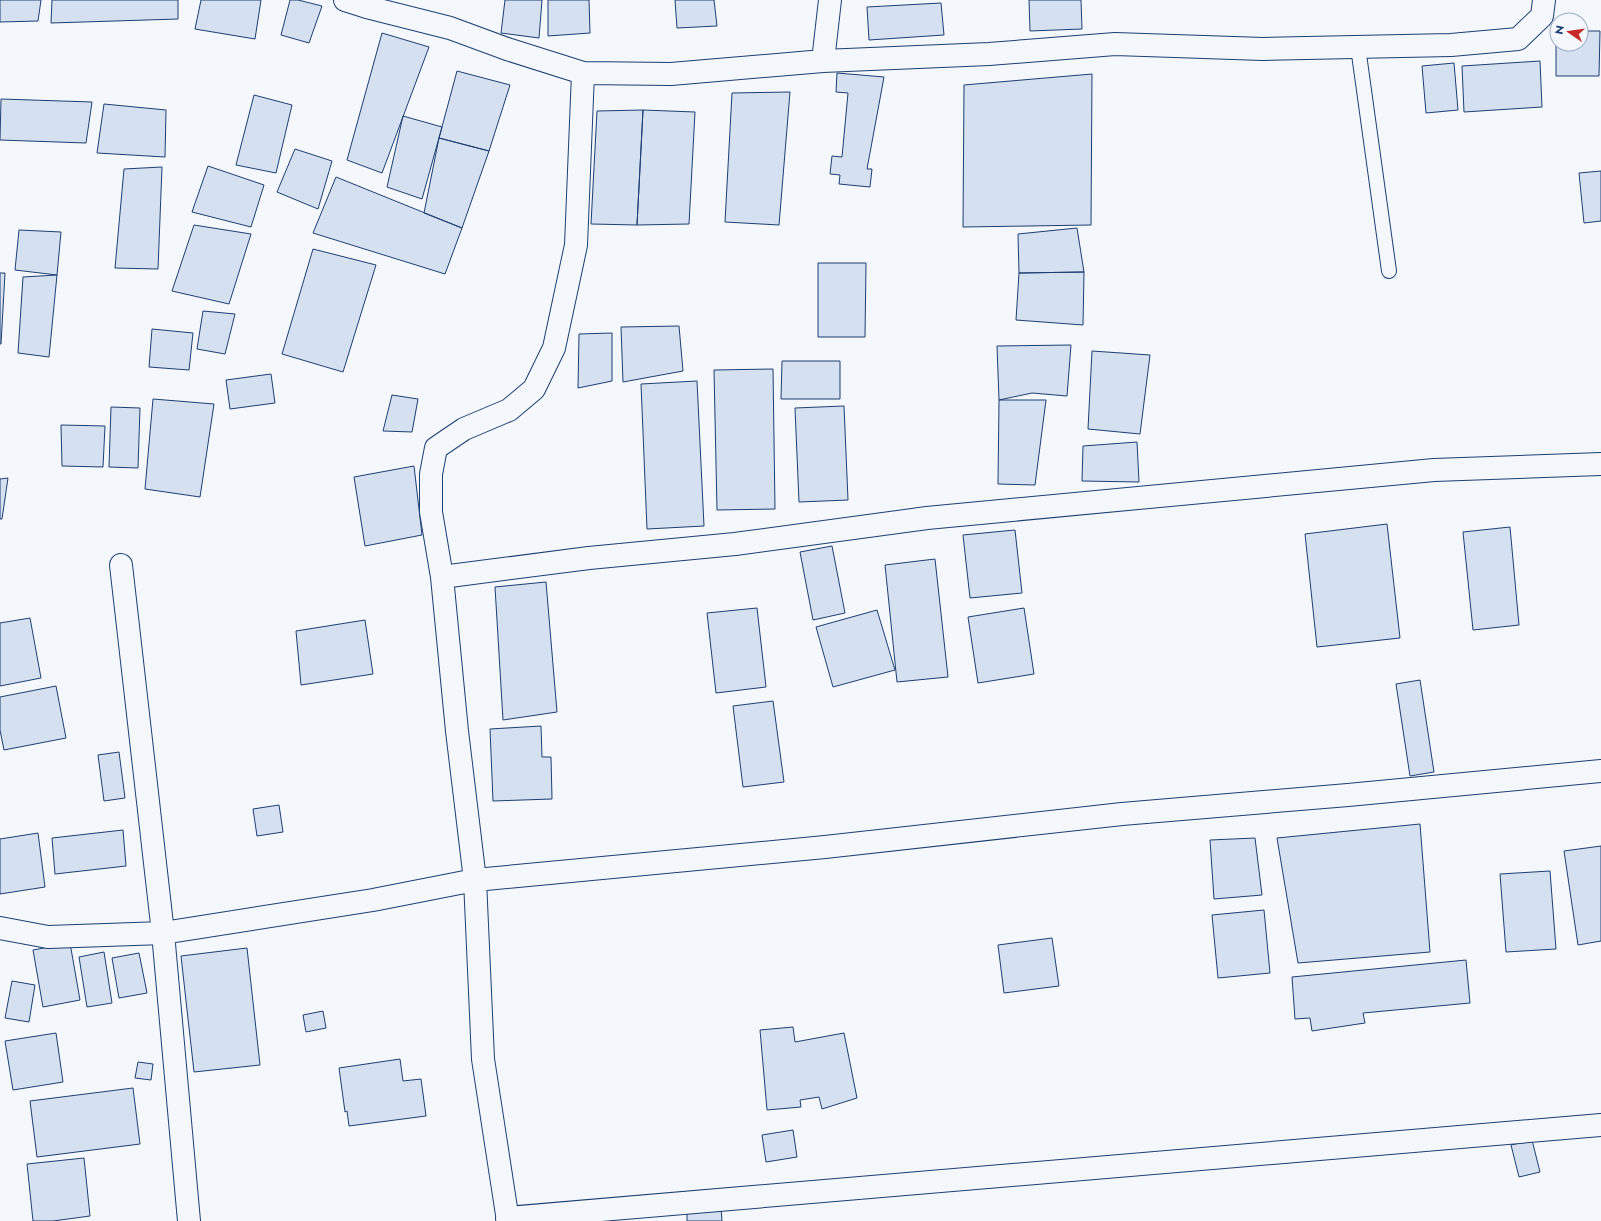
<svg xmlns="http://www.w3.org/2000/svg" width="1601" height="1221" font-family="Jost,sans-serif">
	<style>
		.building { fill: #d5e0f0; stroke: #1d3f73 }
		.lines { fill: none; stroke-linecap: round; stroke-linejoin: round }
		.service-casing { stroke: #1d3f73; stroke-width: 16 }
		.minor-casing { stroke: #1d3f73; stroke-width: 24 }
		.service { stroke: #f4f7fb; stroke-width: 14 }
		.minor { stroke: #f4f7fb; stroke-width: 22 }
	</style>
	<rect width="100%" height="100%" fill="#f4f7fb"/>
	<path class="building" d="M0,0H41L38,21L0,22Z
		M52,0H178V19L51,23Z
		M201,0H261L255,39L195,29Z
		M290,0H298L322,6L309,43L281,35Z
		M505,0H542L539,38L501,33Z
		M548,0H589L590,33L548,36Z
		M675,0H714L717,26L677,28Z
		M1029,0H1081L1082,29L1030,31Z
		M941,3L944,35L869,40L867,7Z
		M1556,31L1557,44H1581V31H1600L1599,76H1556Z
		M382,33L429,47L382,173L347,160Z
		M1540,61L1542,107L1464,112L1462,66Z
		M1454,63L1458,110L1426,113L1422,66Z
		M457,71L510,85L489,151L439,138Z
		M837,73L884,77L867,169H872L870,187L839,184L840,175L830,174L832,156L842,157L848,93L836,92Z
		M1092,74L1091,225L963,227L964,85Z
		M790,92L779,225L725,222L732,93Z
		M254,95L292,105L276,173L236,165Z
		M1,99L92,102L86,143L0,140Z
		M104,104L166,110L165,157L97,153Z
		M643,110L637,225L591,224L597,111Z
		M643,110L695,112L689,224L637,225Z
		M403,116L442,127L422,199L387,187Z
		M439,138L489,151L462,228L424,213Z
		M295,149L332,161L318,209L277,192Z
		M208,166L264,185L251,227L192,212Z
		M162,167L158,269L115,268L124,169Z
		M1601,171V221L1584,223L1579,173Z
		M336,177L462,228L445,274L313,233Z
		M194,225L251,234L229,304L172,291Z
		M1077,228L1084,272L1019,273L1018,234Z
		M19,230L61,232L57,275L15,270Z
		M313,249L376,265L343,372L282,354Z
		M818,263H866L865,337H818Z
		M1084,272L1083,325L1016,320L1019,273Z
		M0,273H5L1,344H0Z
		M57,275L49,357L18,353L23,277Z
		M203,311L235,314L225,354L197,349Z
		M679,326L683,371L623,382L621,327Z
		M152,329L193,333L189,370L149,367Z
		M612,333V381L578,388L579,334Z
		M1071,345L1067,396L1032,393L999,400L997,346Z
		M1092,351L1150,355L1140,434L1088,429Z
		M782,361H840V399H781Z
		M773,369L775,509L717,510L714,370Z
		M271,374L275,403L230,409L226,380Z
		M697,381L704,526L647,529L641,384Z
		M392,395L418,399L412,432L383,431Z
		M153,399L214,404L200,497L145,489Z
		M999,400H1046L1035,485L998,484Z
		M844,406L848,500L799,502L795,408Z
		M111,407L140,408L138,468L109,467Z
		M61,425L105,426L103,467L62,466Z
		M1137,442L1139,482L1082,481L1083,446Z
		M414,466L422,535L365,546L354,477Z
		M8,478L2,519H0V479Z
		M1387,524L1400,638L1317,647L1305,534Z
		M1510,527L1519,625L1473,630L1463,532Z
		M1015,530L1022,593L970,598L963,535Z
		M832,546L845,613L813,620L800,552Z
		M935,559L948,677L897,682L885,565Z
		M546,582L557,712L503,720L495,587Z
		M757,608L766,687L716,693L707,613Z
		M1024,608L1034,674L978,683L968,617Z
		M877,610L895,670L833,687L816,627Z
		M30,618L41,678L0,686V623Z
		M365,620L373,674L301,685L296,631Z
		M1420,680L1434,772L1410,776L1396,684Z
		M56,686L66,738L4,750L0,730V697Z
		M773,701L784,782L743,787L733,706Z
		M541,726L542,757H551L552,799L493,801L490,729Z
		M119,752L125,798L104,801L98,755Z
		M279,805L283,832L257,836L253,809Z
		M1420,824L1430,952L1298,963L1277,838Z
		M123,830L126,866L55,874L52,838Z
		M38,833L45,887L0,894V839Z
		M1255,838L1262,895L1214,899L1210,840Z
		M1601,846V941L1578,945L1564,851Z
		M1550,871L1556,949L1506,952L1500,874Z
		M1264,910L1270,973L1218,978L1212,915Z
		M1052,938L1059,986L1004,993L998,945Z
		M70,943L80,1000L43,1007L33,950Z
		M247,948L260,1065L194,1072L181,956Z
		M104,952L112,1003L87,1007L79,957Z
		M139,953L147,993L119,998L112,958Z
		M1466,960L1470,1003L1363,1013L1365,1023L1312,1031L1310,1018L1295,1019L1292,977Z
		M12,981L35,985L29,1022L5,1018Z
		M323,1011L326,1028L306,1032L303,1015Z
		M793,1027L795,1042L844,1033L857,1098L822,1109L819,1097L800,1100L801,1107L767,1110L760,1030Z
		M56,1033L63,1082L13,1090L5,1041Z
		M400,1059L403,1081L421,1079L426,1116L349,1126L347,1111L345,1112L339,1068Z
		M138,1062L153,1064L151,1080L135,1078Z
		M133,1088L140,1144L37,1157L30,1101Z
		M793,1130L797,1157L766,1162L762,1135Z
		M1532,1140L1540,1172L1519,1177L1511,1145Z
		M84,1158L90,1216L53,1221H33L27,1164Z
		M721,1208L722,1221H687V1210Z"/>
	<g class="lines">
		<defs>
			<path id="service" d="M1358,47L1389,271"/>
			<path id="minor" d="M345,0L367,7L450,28L507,49L583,73L671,74L823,61L989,54L1115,44L1263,49L1451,45L1518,39L1542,16L1544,0
				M823,61L830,0
				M121,565L163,933L189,1221
				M442,577L589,558L735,544L927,518L1434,470L1601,464
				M0,928L48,937L163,933L373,900L475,880L825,847L1122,814L1348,795L1601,771
				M507,1218L1601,1125
				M508,1221L483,1059L475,880L457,731L442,577L431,512V474L436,448L464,429L509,410L534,389L554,348L576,245L583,73"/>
		</defs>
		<use href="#service" class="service-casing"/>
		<use href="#minor" class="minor-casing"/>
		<use href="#service" class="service"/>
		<use href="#minor" class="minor"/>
	</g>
	<g transform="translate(1569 32) rotate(283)"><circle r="19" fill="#f4f7fb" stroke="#9eadc5"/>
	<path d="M0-3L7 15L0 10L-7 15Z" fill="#c62828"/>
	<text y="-6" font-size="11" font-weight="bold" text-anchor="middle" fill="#1d3f73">N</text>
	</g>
</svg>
